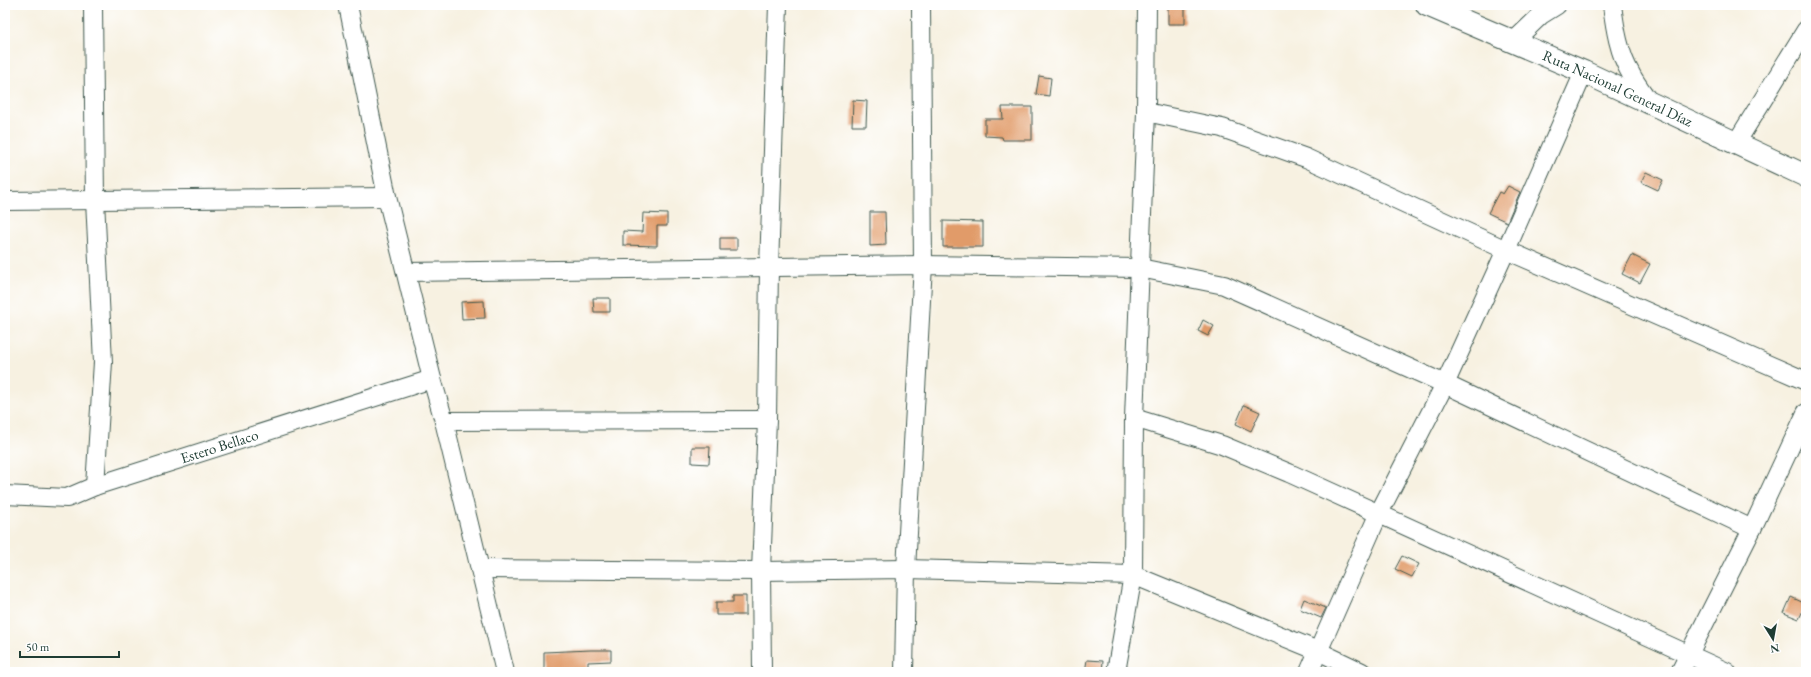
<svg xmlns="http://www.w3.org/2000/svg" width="1811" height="677" font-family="'EB Garamond',serif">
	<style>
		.building { fill: #e19b69 }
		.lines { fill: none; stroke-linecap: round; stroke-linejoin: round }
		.minor-casing { stroke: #3f584e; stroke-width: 20 }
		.highway-casing { stroke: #3f584e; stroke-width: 24 }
		.minor { stroke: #fff; stroke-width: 18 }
		.highway { stroke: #fff; stroke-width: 22 }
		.labels { text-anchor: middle; stroke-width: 3; stroke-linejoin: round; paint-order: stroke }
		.street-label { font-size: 15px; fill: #1f3d34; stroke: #fff }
	</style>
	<rect width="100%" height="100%" fill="#fff"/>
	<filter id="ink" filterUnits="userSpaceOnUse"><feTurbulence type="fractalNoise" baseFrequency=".025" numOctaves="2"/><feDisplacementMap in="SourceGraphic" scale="8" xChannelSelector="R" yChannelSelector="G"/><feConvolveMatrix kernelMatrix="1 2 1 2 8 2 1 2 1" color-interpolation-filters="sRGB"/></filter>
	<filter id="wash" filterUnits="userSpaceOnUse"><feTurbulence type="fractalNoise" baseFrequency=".012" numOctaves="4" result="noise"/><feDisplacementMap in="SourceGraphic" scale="16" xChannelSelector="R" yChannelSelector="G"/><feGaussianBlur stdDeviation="0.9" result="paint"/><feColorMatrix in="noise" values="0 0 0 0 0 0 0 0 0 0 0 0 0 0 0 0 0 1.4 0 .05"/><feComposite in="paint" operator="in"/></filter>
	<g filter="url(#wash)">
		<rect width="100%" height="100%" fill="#f7f1e1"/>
		<g id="blocks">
			<path class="building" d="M1168,6L1185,7V24H1168Z
				M1039,76L1051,78L1049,96L1036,94Z
				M853,100L867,101L866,126H852Z
				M1002,107H1032V140H1003L1002,137L985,136V119H1003Z
				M1646,172L1663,180L1658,190L1641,182Z
				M1508,186L1520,192L1507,222L1488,213L1499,192L1503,194Z
				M870,212H885L886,245L870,246Z
				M643,213L667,214V226H657V246L623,245V231L642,232Z
				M943,221L983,222V247H943Z
				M720,238H737V250H720Z
				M1632,255L1650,264L1640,283L1622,274Z
				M593,298H610V312H594Z
				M484,301L485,318L462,319L461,302Z
				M1203,320L1214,326L1208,336L1198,331Z
				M1244,405L1260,412L1251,431L1236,424Z
				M692,447H710L709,464L692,463Z
				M1402,556L1419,564L1412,577L1395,569Z
				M733,596H746V615H716V602H733Z
				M1791,597L1806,604L1799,619L1784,613Z
				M1304,599L1326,608L1321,618L1300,609Z
				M591,650H611V661L588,662V672H544V652Z
				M1087,660L1103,661L1102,672H1085Z"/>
		</g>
	</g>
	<g filter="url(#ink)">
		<use href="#blocks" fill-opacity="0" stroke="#3f584e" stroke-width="1"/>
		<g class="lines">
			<defs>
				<g id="minor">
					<path d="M93,5L95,200L103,362L95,486"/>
					<path d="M348,5L387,197L432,379L444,421L505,672"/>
					<path d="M1612,5C1615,28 1619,54 1631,74C1636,84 1644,94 1650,103"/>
					<path d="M1514,41L1541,15L1557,5"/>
					<path d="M1146,112L1222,128L1306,158L1506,250L1806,381"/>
					<path d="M1736,143L1806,30"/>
					<path d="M5,201L387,197"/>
					<path d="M406,272L923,265L1140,268L1224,285L1445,384L1752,529"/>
					<path d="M1134,418L1222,445L1289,473L1727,672"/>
					<path d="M444,421L767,420"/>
					<path id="s1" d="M5,495L67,498L95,486L432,379"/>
					<path d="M480,569L761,571L906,569L1133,575L1318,651L1362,672"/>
					<path d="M762,672L761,571L767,420L769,267L778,5"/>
					<path d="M904,672L906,569L923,265L921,5"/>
					<path d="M1116,672L1133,575L1134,418L1146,112L1147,5"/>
					<path d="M1309,672L1379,513L1445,384L1506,250L1584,72"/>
					<path d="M1680,672L1752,529L1806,413"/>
				</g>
				<g id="highway">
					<path id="s2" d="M1427,5L1584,72L1806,176"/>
				</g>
			</defs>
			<use href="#minor" class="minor-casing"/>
			<use href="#highway" class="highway-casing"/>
			<use href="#minor" class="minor"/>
			<use href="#highway" class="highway"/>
		</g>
	</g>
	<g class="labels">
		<g class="street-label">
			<text dy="5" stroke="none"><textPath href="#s2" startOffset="208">Ruta Nacional General Díaz</textPath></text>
			<text dy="5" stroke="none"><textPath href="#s1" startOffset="223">Estero Bellaco</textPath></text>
		</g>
	</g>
	<rect width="1811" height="677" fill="none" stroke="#fff" stroke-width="20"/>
	<g transform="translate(1773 639) rotate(169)" stroke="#ffffff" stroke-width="3" paint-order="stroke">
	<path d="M0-3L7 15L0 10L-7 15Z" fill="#1f3d34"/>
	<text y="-6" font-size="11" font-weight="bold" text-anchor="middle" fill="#1f3d34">N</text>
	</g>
	<path d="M20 651v6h99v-6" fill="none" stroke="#1f3d34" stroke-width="2"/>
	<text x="26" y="651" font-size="12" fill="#1f3d34" stroke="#ffffff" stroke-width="3" paint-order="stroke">50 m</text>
</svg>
